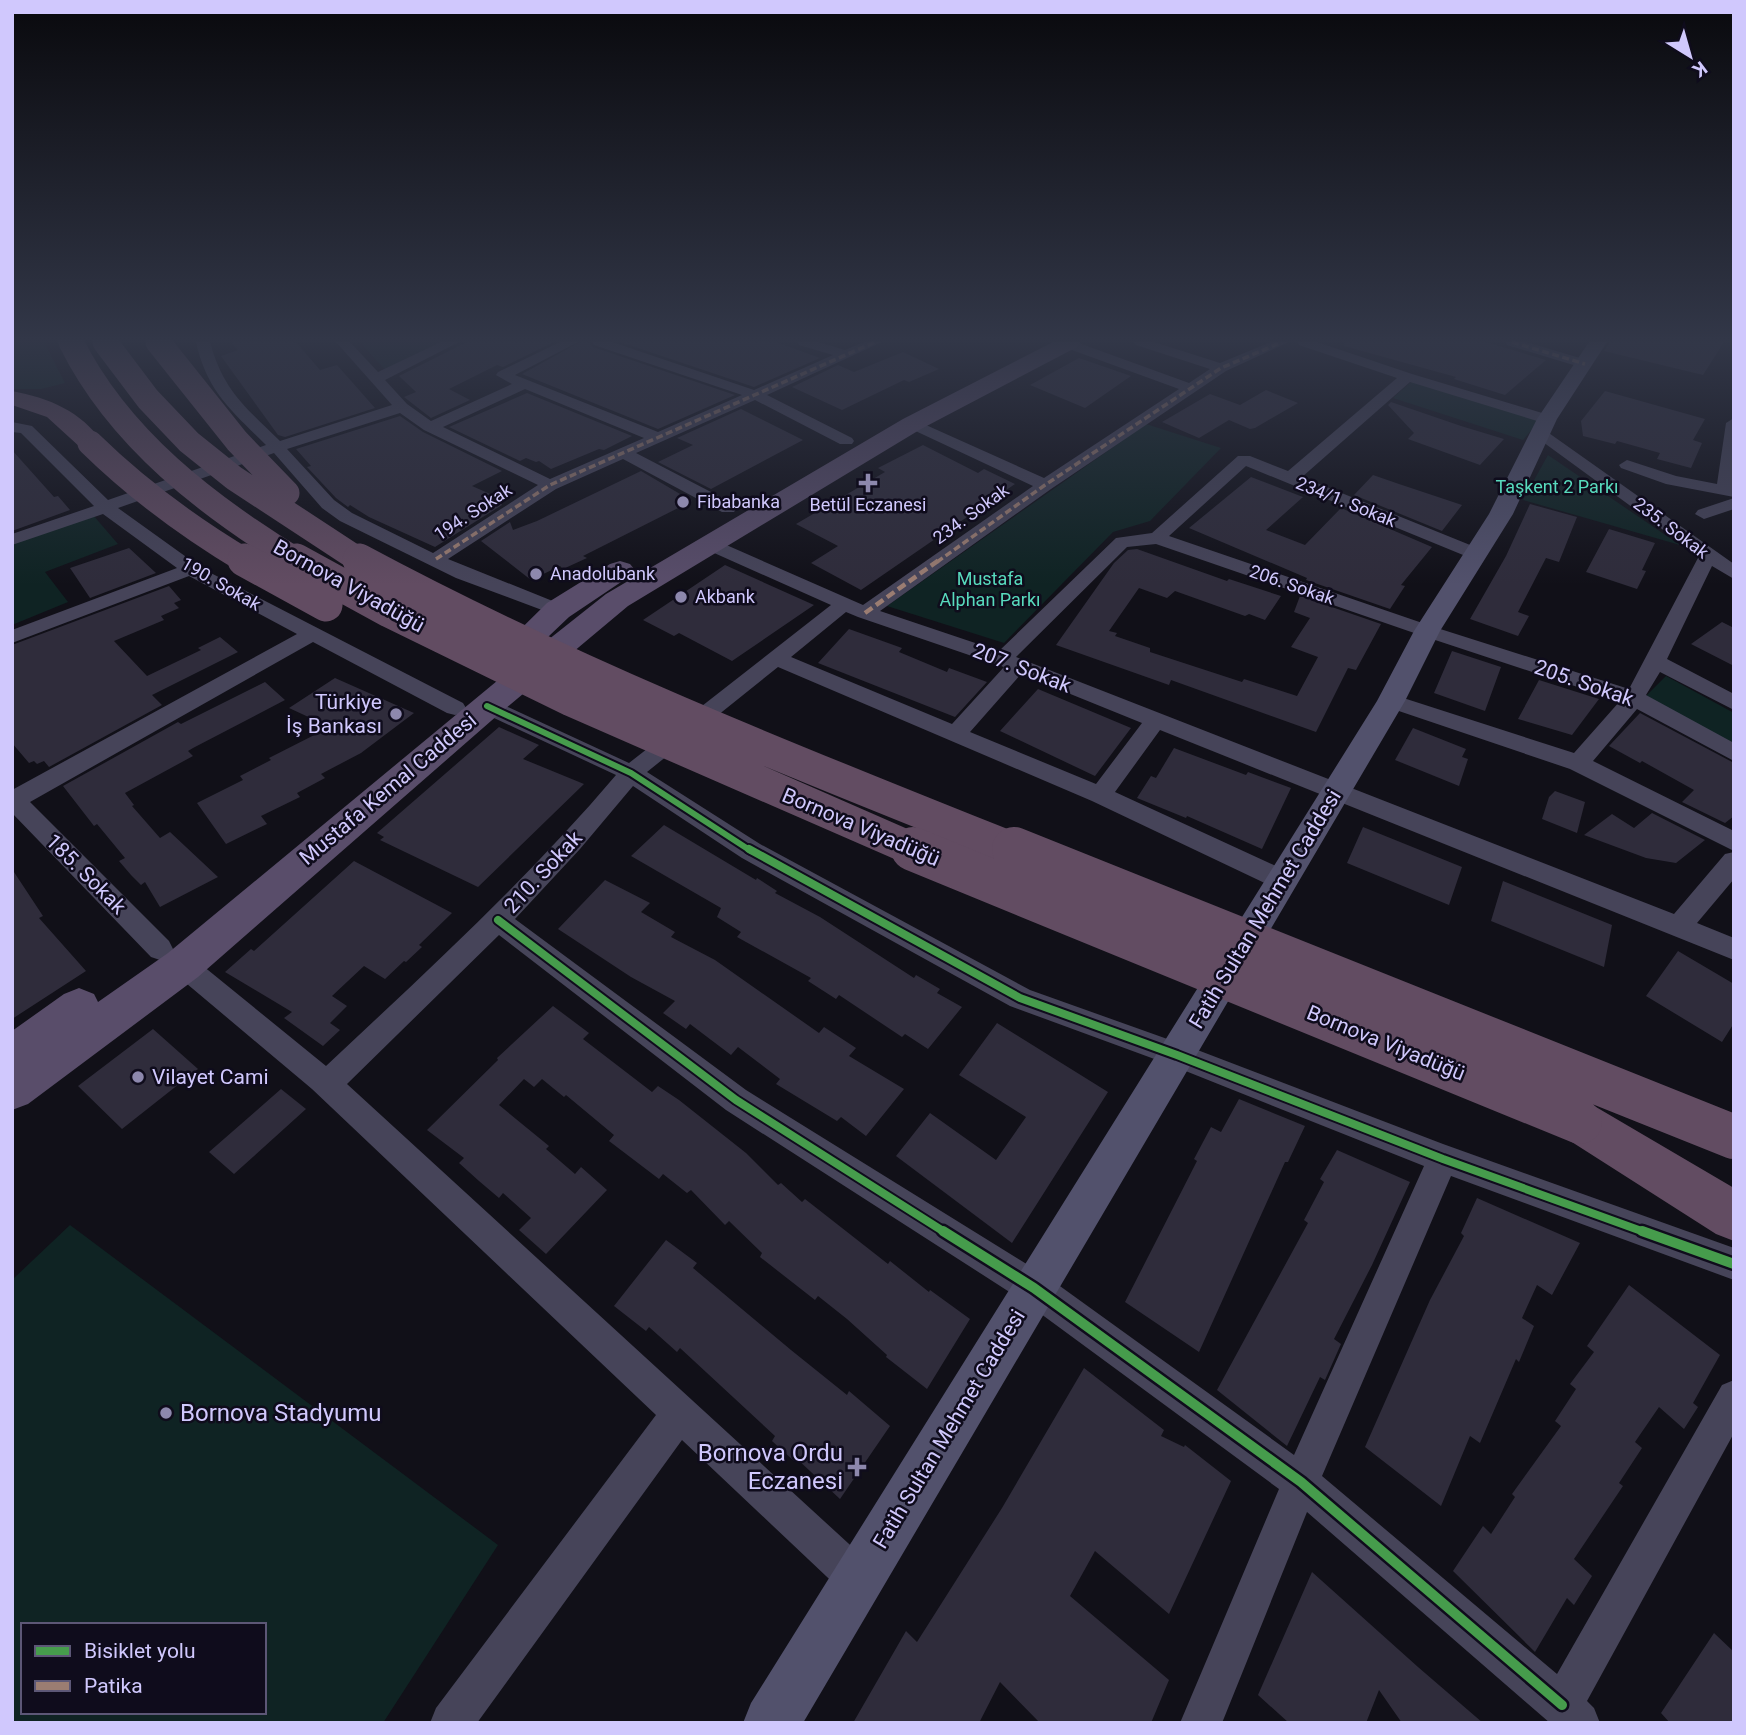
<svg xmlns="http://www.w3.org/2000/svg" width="1746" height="1735" font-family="Roboto,sans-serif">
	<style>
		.green { fill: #0f2323; fill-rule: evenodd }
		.building { fill: #2f2c3b }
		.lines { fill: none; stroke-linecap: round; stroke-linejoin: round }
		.minor { fill: #464459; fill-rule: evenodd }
		.secondary { fill: #52516c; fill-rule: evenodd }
		.primary { fill: #594d6a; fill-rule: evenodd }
		.motorway { fill: #624c62; fill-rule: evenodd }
		.motorway-bridge-far2 { stroke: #624c62; stroke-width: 25 }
		.motorway-bridge-far1 { stroke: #624c62; stroke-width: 33 }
		.motorway-bridge { stroke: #624c62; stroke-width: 44 }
		.quiet-far1 { stroke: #9b7d72; stroke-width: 3.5; stroke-dasharray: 7 3.5; stroke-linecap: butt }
		.quiet { stroke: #9b7d72; stroke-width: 4.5; stroke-dasharray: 9 4.5; stroke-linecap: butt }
		.cycleway-far2-casing { stroke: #0f0c1c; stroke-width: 10 }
		.cycleway-far1-casing { stroke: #0f0c1c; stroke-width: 12 }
		.cycleway-casing { stroke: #0f0c1c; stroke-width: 15 }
		.cycleway-far2 { stroke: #469c4c; stroke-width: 6 }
		.cycleway-far1 { stroke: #469c4c; stroke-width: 8 }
		.cycleway { stroke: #469c4c; stroke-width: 10 }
		.poi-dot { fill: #8d88ad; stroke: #0f0c1c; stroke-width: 2.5 }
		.labels { text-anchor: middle; stroke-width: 5; stroke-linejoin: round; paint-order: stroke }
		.far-park-label { font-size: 18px; fill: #58dabd; stroke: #0f0c1c }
		.far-poi-label { font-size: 18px; fill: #d0c8fd; stroke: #0f0c1c; text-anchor: start }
		.far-street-label { font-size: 18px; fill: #d0c8fd; stroke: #0f0c1c }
		.street-label { font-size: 21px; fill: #d0c8fd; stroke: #0f0c1c }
		.poi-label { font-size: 21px; fill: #d0c8fd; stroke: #0f0c1c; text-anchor: end }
		.near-poi-label { font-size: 24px; fill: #d0c8fd; stroke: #0f0c1c; text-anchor: start }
	</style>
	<rect width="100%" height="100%" fill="#111018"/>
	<path class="green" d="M12,342H44L65,383L41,389H12Z
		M360,342H441L385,370Z
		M1412,381L1540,420L1523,440L1393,398Z
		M1146,424L1221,448L1150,521L1113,532L1004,643L887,606Z
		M1548,455L1680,545L1523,500Z
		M93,515L118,544L45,572L68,602L12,625V544Z
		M1666,676L1734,713V749L1642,700Z
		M70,1225L498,1545L383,1723H12V1280ZM23,1625H264V1712H23Z"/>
	<path class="building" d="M231,342H296L320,370L337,365L375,408L285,437L278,435L221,356L238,350Z
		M467,342H554L503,367L497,365L449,389L470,400L431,418L404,397L416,392L399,376Z
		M580,342H589L593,347L735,395L658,429L522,374Z
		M620,342H776L820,358L754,387Z
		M1345,342H1486L1546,360L1505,395L1454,379L1456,377L1344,346Z
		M1610,342H1724L1703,375L1604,351Z
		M903,352L939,369L909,382L904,380L842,410L792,387L838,365L854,372Z
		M1079,358L1131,376L1085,408L1030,385Z
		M1266,390L1298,403L1255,428L1250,429L1229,420L1199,438L1162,422L1210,394L1240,405Z
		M1605,391L1705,419L1693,440L1702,443L1691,468L1657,459L1660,453L1617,441L1615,444L1583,436L1581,421Z
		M527,393L632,436L604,450L599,449L551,469L539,461L536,462L526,458L520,461L449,427Z
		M1391,402L1461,426L1504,439L1480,465L1408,439L1414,433L1388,405Z
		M741,409L803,440L711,489L658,462L693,445L677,438Z
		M400,416L423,432L502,471L472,486L497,497L502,505L435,547L369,517L350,505L348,507L336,498L307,467L311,466L296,449Z
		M923,445L978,473L984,469L1015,484L861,590L811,563L838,546L796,524L885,472L878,468Z
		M12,450L54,497L58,496L70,510L12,531Z
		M641,471L692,501L583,556L587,558L563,569L560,566L531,580L481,541L510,522L513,530L537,521Z
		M1373,475L1399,484L1462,505L1442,531L1354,495Z
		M1251,477L1303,497L1266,530L1305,545L1341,508L1432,547L1401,585L1405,586L1390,609L1306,580L1307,578L1189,528Z
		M1530,504L1577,517L1559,562L1546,558L1518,612L1529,616L1518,636L1470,619L1506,556Z
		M1609,529L1655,543L1642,570L1646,571L1637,589L1586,572Z
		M129,548L156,573L90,598L70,568Z
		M1137,549L1227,581L1229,579L1281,596L1265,620L1249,614L1245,616L1175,591L1167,598L1139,588L1109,631L1117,633L1115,636L1150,648V652L1242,682L1244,679L1297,696L1318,657L1291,647L1310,618L1294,612L1300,596L1381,624L1356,670L1348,668L1316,732L1171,680L1169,685L1056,645L1114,563L1128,550Z
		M725,565L814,605L732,661L679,633L674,636L643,620Z
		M169,586L181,600L174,603L179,608L161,616L164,620L114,641L147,676L201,650L198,648L220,637L238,652L152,695L162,705L49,767L44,761L37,764L34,761L29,763L12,743V645Z
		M1722,622L1734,628V666L1691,644Z
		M849,629L902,648L899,652L947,672L949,668L987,682L955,717L818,663Z
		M1452,651L1501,667L1485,711L1434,693Z
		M335,678L414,713L361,753L321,774L325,778L297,793L300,797L261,816L267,824L226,844L197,803L243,780L240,776L271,760L269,758L330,727L289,708Z
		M1539,680L1599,699L1572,735L1518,719Z
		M265,682L285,700L193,748L188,751L193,756L125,793L134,805L132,806L160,838L170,832L218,877L160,907L145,882L141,885L131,875L119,861L125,858L97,824L94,826L63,786L178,722L181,724Z
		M1038,689L1131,728L1095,776L1000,731Z
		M1640,713L1734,763V816L1725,823L1682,802L1694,790L1642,761L1640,763L1609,746Z
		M499,727L539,745L523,759L584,784L478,887L380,840L384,837L377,833Z
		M1413,728L1466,749L1462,757L1468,759L1459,786L1395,760Z
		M1174,748L1246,775L1248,772L1291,788L1262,849L1187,816L1186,818L1137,798L1151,776L1156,778Z
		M1555,791L1585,802L1577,833L1542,819L1549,797Z
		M1652,813L1705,840L1676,863L1646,858L1584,835L1612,814L1634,828Z
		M664,825L756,880L757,878L777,891L775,893L820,917L914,978L916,975L940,989L937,993L962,1007L928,1049L905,1034L902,1037L839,995L836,999L808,981L811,978L737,937L741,932L717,917L721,908L631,856Z
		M1363,827L1462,867L1449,905L1347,863Z
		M354,861L452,913L419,945L422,947L406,962L404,961L385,979L364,966L332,996L347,1006L330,1023L340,1030L323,1046L284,1018L292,1012L225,972L251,949L254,951Z
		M12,869L43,916L39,918L86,971L12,1019Z
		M605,880L650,903L641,912L675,932L671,937L715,960L819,1033L824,1027L856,1048L849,1056L904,1089L866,1136L841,1117L837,1121L776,1084L780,1079L738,1047L731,1055L690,1024L686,1029L663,1013L675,1001L631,977L558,929Z
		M1503,881L1612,925L1604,967L1491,921Z
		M1678,951L1734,984V1023L1722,1042L1646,996Z
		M553,1006L589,1033L583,1039L652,1092L658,1086L679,1100L746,1153L778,1185L781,1183L802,1202L805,1199L888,1264L890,1261L929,1292L930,1290L970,1319L927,1389L886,1357L887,1355L847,1319L818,1296L815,1300L760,1257L762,1253L729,1221L725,1225L691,1190L687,1193L663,1174L659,1179L609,1141L614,1135L566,1095L564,1097L542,1079L534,1087L524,1079L499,1105L549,1146L546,1149L575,1174L581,1167L607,1190L546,1254L519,1230L531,1218L503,1193L499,1198L479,1181L459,1163L464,1158L427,1130L498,1060L497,1058Z
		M997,1023L1108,1092L1012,1243L896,1156L930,1113L996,1160L1026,1117L959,1075Z
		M153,1029L198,1069L122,1129L78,1086Z
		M281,1089L306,1109L234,1174L209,1152Z
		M1239,1099L1305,1126L1288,1162H1285L1199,1352L1125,1302L1197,1161L1194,1159L1211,1127L1221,1132Z
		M1337,1150L1410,1182L1372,1265L1334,1339L1341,1344L1325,1380L1320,1377L1287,1446L1217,1390L1308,1223L1304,1220L1324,1182L1320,1179Z
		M1477,1198L1580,1243L1552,1295L1537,1285L1522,1318L1534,1326L1519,1362L1516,1359L1480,1443L1470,1436L1441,1506L1365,1447L1430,1300L1464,1236L1461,1233Z
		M666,1240L697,1263L693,1268L791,1350L847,1395L849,1391L890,1426L840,1499L796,1458L794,1461L772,1441L775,1436L680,1348L677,1352L649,1327L646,1331L614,1306Z
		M1629,1285L1720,1355L1693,1403L1698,1407L1684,1429L1659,1407L1635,1442L1642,1448L1619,1483L1623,1486L1574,1559L1592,1576L1574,1605L1567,1598L1535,1652L1453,1571L1483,1526L1491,1534L1515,1497L1512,1494L1561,1426L1555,1421L1576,1389L1570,1384L1594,1352L1587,1346Z
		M1084,1368L1164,1430L1161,1436L1184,1447L1185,1445L1231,1481L1169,1614L1095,1551L1070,1596L1169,1680L1151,1723H1040L1000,1682L979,1723H853L906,1631L917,1642L1002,1508Z
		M1312,1572L1418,1667L1483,1723H1402L1379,1690L1366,1723H1289L1258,1695Z
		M1714,1633L1734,1652V1723H1670L1661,1713Z"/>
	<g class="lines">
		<path class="minor" d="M196,342H210C223,390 245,407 280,441L392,405L336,342H350L378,372L441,342H459L385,380L407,404L431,421L512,384L496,375L498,372L560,342H578L515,375L658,432L742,395L594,345L592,342H612L754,390L833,355L799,345L797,342H818L845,350L864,342H882L767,395L852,438L854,441L852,444H840L755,400L636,453L734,504L737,508L734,512H722L623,459L556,489L448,559L565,606L568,610L558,616L456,578L340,521L322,508L274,453L118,508L203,569L463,703L466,708L463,713L455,715L447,713L313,642L30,802L169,941L173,949L169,957L160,960L151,957L12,813V790L297,634L189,576L12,643V630L177,568L103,514L12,545V534L94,506L21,433L12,432V422L32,426L108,500L266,445C232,411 207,392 196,342ZM525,389L644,438L550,479L443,427ZM400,413L424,430L538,485L433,553L352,513L334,500L287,449Z
			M1060,342H1076L1189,383L1210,369L1136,345L1134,342H1154L1220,363L1271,342H1289L1226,371L1051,489L880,611L999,651L1116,538L1152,533L1238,456H1250L1288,471L1397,378L1299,345L1297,342H1317L1412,374L1552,416L1555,419L1547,424L1410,382L1302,477L1480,549L1483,553L1480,557H1468L1246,466L1169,536L1434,627L1629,689L1699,556L1532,434L1540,429L1546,431L1734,564V579L1712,566L1667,659L1734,694V710L1660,672L1646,695L1734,743V761L1637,709L1593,761L1734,831V851L1570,769L1384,706L1380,701L1384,696L1391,694L1574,753L1620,701L1420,635L1156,544L1127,547L1016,657L1674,914L1725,854L1734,852V879L1697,923L1734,938V960L1160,730L1115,792L1291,873L1294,880L1291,887L1282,890L1273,887L1092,801L778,667L647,772L760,844L1030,990L1187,1046L1443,1144L1734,1248V1280L1451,1176L1322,1476L1557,1674L1722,1385L1734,1380V1433L1587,1701L1594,1708L1600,1723H1550L1307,1512L1222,1723H1180L1279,1489L1022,1300L726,1110L499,935L347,1084L872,1565L877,1579L872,1593L858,1598L844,1593L682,1440L477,1723H430L436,1708L656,1415L312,1089L174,973L170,965L174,957L183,954L192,957L326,1066C426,972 527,880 616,775L479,711L476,706L479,701H495L629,763L831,605L703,548L700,544L703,540H715L863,605L1033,486L907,427L904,424L907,421H917L1044,478L1179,389L1061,346ZM846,612L858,617L1004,667L952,724L791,657ZM1021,674L1142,723L1096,784L970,732ZM633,786L742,858L1010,1006L1168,1064L1424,1166L1294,1455L1046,1276L746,1090L515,919L580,849Z
			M1505,342H1526L1590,361L1592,364L1590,367H1580L1507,345Z
			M1734,418V497L1666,484L1621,468L1619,465L1627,460L1676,476L1717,484L1726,423Z
			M1734,498V509L1704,519L1695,514L1698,510Z"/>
		<path class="secondary" d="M1589,342H1607L1557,419L1513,514L1440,631L1405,701L803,1723H743L751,1703L1377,701L1414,631L1489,514L1537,419Z"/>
		<path class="primary" d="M1053,342H1080L1077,347L921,429L628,606L499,714L198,977L28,1104L12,1110V1031L64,994L79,988L94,994L98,1002L168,953L503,676L487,674L482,667L547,603L610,564L620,561L630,564L635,570L630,576L569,617L529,655L606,594L903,419Z"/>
		<path class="motorway" d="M12,391C49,398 81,411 103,443L99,448L90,451L81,448L47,417L12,405Z
			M1580,1100L1596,1107L1734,1188V1241L1716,1234L1564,1137L1557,1122L1564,1107Z"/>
		<path class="motorway-bridge-far2" d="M71,342C119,439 209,507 299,562
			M105,342L148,399L189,442L234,478L362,562
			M158,342L237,441L287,493
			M90,443C138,490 190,528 247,562"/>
		<path class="motorway-bridge-far1" d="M244,560L326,605
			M296,560L389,611L571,700L917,851
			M359,560C571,674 795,762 1018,851"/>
		<path class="motorway-bridge" d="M913,849L1580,1122
			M1014,849L1734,1137"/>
		<path class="quiet-far1" d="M1512,342L1585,364
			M436,559L550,485L875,342
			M937,562L1045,485L1221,368L1282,342"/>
		<path class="quiet" d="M865,613L939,560"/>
		<defs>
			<path id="cycleway-far2" d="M487,706L631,773L751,851"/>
			<path id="cycleway-far1" d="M749,849L1020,998L1177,1055L1443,1159L1647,1233
				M498,920L736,1100L946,1233"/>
			<path id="cycleway" d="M943,1231L1034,1288L1301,1482L1562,1705
				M1642,1231L1734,1264"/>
		</defs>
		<use href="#cycleway-far2" class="cycleway-far2-casing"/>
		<use href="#cycleway-far1" class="cycleway-far1-casing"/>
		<use href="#cycleway" class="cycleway-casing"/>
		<use href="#cycleway-far2" class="cycleway-far2"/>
		<use href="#cycleway-far1" class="cycleway-far1"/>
		<use href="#cycleway" class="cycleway"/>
	</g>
	<linearGradient id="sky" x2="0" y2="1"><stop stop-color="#09090d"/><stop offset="0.58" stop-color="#323748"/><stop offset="1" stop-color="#323748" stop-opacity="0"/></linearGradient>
	<rect width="1746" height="585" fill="url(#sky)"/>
	<g class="poi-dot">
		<path d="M864.5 472.5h7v7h7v7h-7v7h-7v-7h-7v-7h7z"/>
		<circle cx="683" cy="502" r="7"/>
		<circle cx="536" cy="574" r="7"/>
		<circle cx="681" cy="597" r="7"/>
		<circle cx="396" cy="714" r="7"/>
		<circle cx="138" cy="1077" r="7"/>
		<circle cx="166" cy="1413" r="7"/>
		<path d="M853.5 1456.5h7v7h7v7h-7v7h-7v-7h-7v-7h7z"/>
	</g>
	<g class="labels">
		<g class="far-park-label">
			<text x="1557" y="493">Taşkent 2 Parkı</text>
			<text x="990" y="585">Mustafa<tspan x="990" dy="21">Alphan Parkı</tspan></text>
		</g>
		<g class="far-poi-label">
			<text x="697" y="508">Fibabanka</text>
			<text x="868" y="511" text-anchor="middle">Betül Eczanesi</text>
			<text x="550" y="580">Anadolubank</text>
			<text x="695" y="603">Akbank</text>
		</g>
		<g class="far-street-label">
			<text transform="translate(1346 502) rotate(22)" y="6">234/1. Sokak</text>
			<text transform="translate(473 512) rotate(-33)" y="6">194. Sokak</text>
			<text transform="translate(971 514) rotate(-36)" y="6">234. Sokak</text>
			<text transform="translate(1671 528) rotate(37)" y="6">235. Sokak</text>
			<text transform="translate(221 584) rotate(30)" y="6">190. Sokak</text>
			<text transform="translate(1292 585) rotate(19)" y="6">206. Sokak</text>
		</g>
		<g class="street-label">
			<text transform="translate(349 586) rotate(29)" y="7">Bornova Viyadüğü</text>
			<text transform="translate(1022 668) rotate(21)" y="7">207. Sokak</text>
			<text transform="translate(1584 683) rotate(19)" y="7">205. Sokak</text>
			<text transform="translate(388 789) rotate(-40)" y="7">Mustafa Kemal Caddesi</text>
			<text transform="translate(861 827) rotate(23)" y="7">Bornova Viyadüğü</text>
			<text transform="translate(543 872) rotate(-47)" y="7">210. Sokak</text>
			<text transform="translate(86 874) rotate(45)" y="7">185. Sokak</text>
			<text transform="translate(1265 909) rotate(-59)" y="7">Fatih Sultan Mehmet Caddesi</text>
			<text transform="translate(1386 1043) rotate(22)" y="7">Bornova Viyadüğü</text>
			<text transform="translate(949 1429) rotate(-59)" y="7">Fatih Sultan Mehmet Caddesi</text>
		</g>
		<g class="poi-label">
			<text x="382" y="709">Türkiye<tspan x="382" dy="24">İş Bankası</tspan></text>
			<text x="152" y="1084" text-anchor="start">Vilayet Cami</text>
		</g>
		<g class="near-poi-label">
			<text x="180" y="1421">Bornova Stadyumu</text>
			<text x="843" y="1461" text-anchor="end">Bornova Ordu<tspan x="843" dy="28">Eczanesi</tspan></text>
		</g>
	</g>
	<rect width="1746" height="1735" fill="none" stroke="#d0c8fd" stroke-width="28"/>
	<rect x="21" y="1623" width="245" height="91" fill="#0f0c1c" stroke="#5c5776" stroke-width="2"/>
	<rect x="35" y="1646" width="35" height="10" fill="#469c4c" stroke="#5c5776" stroke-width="2"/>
	<text x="84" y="1658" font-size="21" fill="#d0c8fd">Bisiklet yolu</text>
	<rect x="35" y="1681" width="35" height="10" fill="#9b7d72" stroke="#5c5776" stroke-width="2"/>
	<text x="84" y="1693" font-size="21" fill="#d0c8fd">Patika</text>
	<g transform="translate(1690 56) rotate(143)" stroke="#0f0c1c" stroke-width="5" paint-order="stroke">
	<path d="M0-5L12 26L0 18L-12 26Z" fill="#d0c8fd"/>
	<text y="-10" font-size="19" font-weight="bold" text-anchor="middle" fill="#d0c8fd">K</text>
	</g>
</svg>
